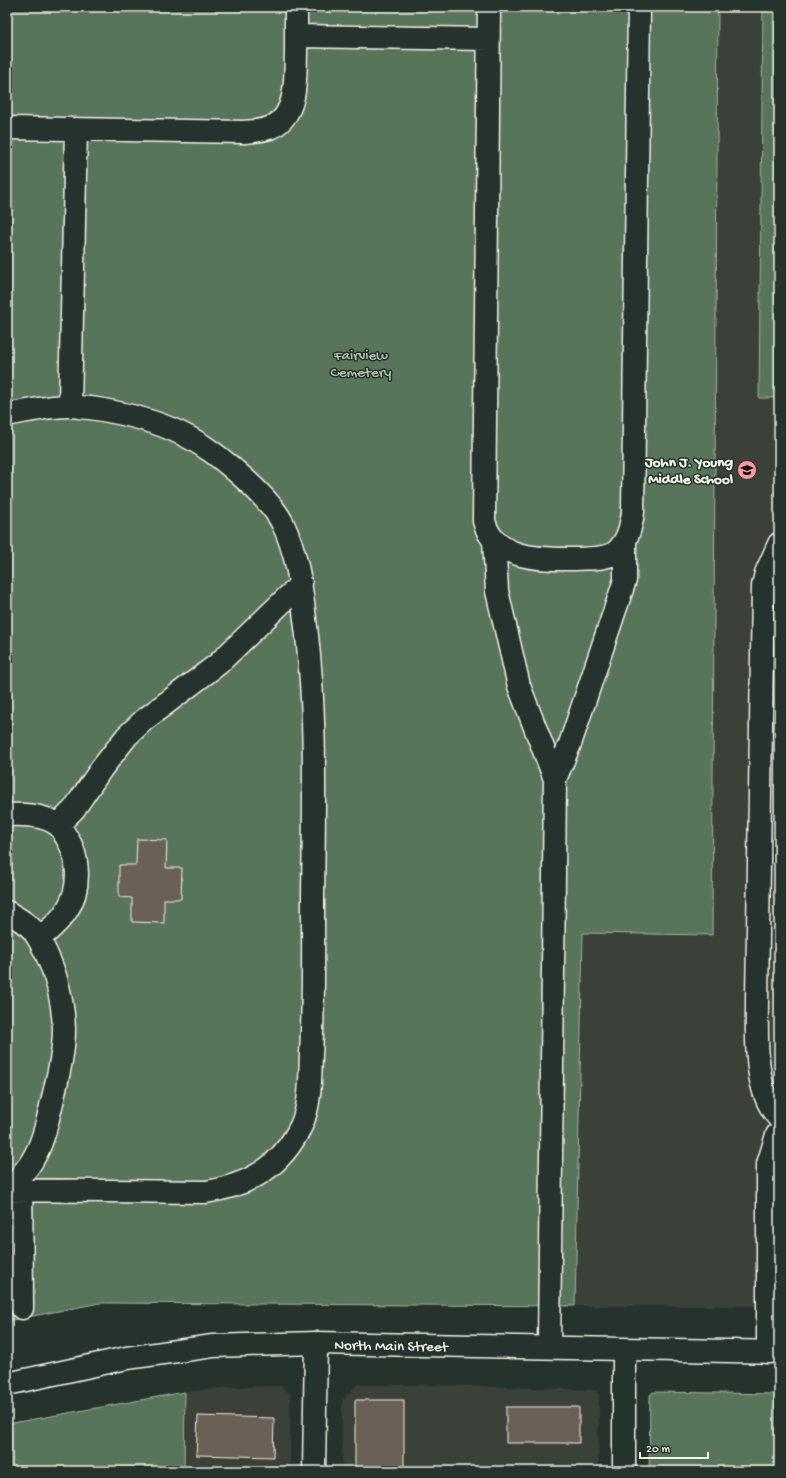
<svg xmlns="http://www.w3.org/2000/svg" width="786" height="1478" font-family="'Gochi Hand',sans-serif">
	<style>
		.built { fill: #3b4039 }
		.green { fill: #59755b; stroke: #a6b3a2 }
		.building { fill: #6b6055; stroke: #f4f1e8 }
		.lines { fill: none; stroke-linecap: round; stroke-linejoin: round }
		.minor-casing { stroke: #f4f1e8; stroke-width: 25 }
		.major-casing { stroke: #f4f1e8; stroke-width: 25 }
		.minor { stroke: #26332d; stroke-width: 22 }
		.major { stroke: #26332d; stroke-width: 22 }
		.labels { text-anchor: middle; stroke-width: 3; stroke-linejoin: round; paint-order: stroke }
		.park-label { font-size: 15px; fill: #b6bfb0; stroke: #26332d }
		.poi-label { font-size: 15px; font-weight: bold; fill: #f4f1e8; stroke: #26332d; text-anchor: end }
		.street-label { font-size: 15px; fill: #f4f1e8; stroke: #26332d }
	</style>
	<rect width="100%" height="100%" fill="#26332d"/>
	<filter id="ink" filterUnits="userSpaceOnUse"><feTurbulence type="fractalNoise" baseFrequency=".025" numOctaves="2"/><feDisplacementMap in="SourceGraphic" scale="8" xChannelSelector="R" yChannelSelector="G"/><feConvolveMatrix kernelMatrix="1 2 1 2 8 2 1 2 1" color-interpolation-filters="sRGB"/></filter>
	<g filter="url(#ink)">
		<path class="built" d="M718,7H779V1306H575L583,933L712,934Z
			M357,1385H440L596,1390L599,1394L598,1471H342V1401Z
			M281,1386L290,1394V1471H184L185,1392L230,1387Z"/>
		<path class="green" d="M7,7H718L712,935L583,933L575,1306L100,1303L7,1321Z
			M763,7H779V398H759Z
			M185,1392L184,1471H7V1424Z
			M653,1392L779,1394V1471H649L650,1395Z"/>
		<path class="building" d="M137,839L167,840L166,868H182L181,899H164V923L132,922V898L119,897V865H136Z
			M355,1400H404V1470H355Z
			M506,1407H579V1443H506Z
			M198,1416L274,1418L273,1457L196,1455Z"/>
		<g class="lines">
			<defs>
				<path id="minor" d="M489,7L484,521C494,561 543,559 575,559C588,558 607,560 617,551C628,540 631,527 633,512L639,7
					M296,36L488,39
					M7,128L244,132C254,131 265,131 274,126C298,112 295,78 296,53C296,38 296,22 296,7
					M70,406L76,129
					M7,415C27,411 49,406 69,406C76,406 83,408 90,408C118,412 145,418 171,429C201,441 225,461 248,482C261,494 274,507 282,522C297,552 301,586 305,619C317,711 314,804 313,897C313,949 314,1002 311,1054C310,1078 311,1104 301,1126C281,1167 250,1185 206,1192L7,1190
					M494,540L497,591L519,686L555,779
					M779,544L766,573L763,586L757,1001C757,1036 753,1091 779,1118
					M7,815C23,814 45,815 58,825C61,827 63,832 65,835C80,856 81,889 67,910C60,922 49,930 39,939
					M58,825L74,809L102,768L127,736L144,720L218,664L301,584
					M7,912C16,917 25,922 32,929C38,936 42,945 46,953C57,976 63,1004 64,1029C64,1052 58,1076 53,1098C48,1118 44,1141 33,1159C30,1165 25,1170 21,1176L22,1308
					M549,1347L555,779L570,744L625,580V541
					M768,1352V1164L777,1135L779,1134
					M314,1471L316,1343
					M624,1471V1350"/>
				<path id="major" d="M7,1384L127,1358L213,1346L316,1343L779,1352"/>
			</defs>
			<use href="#minor" class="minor-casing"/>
			<use href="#major" class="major-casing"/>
			<use href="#minor" class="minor"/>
			<use href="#major" class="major"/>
		</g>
	</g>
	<defs>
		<symbol id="school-disc" viewBox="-11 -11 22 22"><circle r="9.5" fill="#ff9aa2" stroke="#26332d"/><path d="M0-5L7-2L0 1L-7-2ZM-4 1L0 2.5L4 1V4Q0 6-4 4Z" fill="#111"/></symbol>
	</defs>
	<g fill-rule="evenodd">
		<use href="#school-disc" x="736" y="459" width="22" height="22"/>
	</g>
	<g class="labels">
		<g class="park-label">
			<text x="361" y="359">Fairview<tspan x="361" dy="17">Cemetery</tspan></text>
		</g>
		<g class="poi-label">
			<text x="733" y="466">John J. Young<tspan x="733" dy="17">Middle School</tspan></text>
		</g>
		<g class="street-label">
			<text transform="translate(391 1345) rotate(1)" y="5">North Main Street</text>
		</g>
	</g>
	<rect width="786" height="1478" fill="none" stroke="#26332d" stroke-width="24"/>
	<rect x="12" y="12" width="762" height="1454" fill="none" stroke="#f4f1e8" stroke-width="1.5" filter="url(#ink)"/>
	<path d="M640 1452v6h68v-6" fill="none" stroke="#f4f1e8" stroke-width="2"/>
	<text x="646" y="1452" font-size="12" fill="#f4f1e8" stroke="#26332d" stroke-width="3" paint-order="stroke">20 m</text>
</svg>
